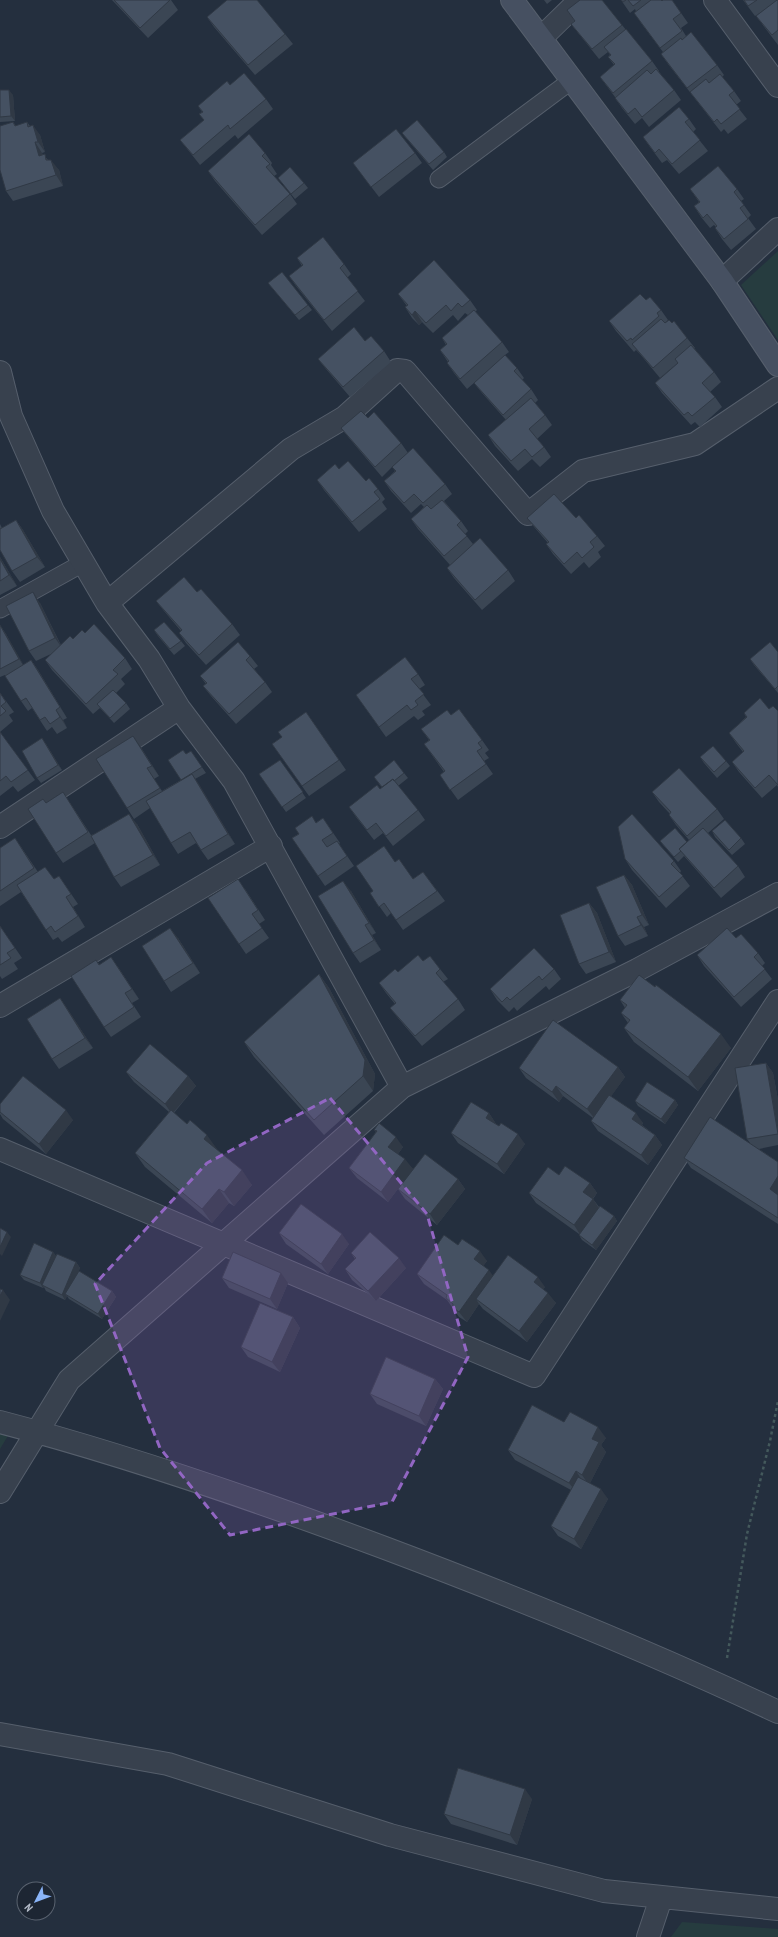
<svg xmlns="http://www.w3.org/2000/svg" width="778" height="1937" font-family="'PT Sans Narrow',sans-serif">
	<style>
		.green { fill: #263c3f }
		.lines { fill: none; stroke-linecap: round; stroke-linejoin: round }
		.lane-casing { stroke: #565f6c; stroke-width: 19 }
		.street-casing { stroke: #565f6c; stroke-width: 24 }
		.secondary-casing { stroke: #565f6c; stroke-width: 24 }
		.path { stroke: #44595c; stroke-width: 2.5; stroke-dasharray: 3 3; stroke-linecap: butt }
		.lane { stroke: #38414e; stroke-width: 17 }
		.street { stroke: #38414e; stroke-width: 22 }
		.secondary { stroke: #465061; stroke-width: 22 }
		.wall { fill: #3b4654 }
		.shaded-wall { fill: #303945 }
		.building { fill: #455162; stroke: #303945 }
		.marked { fill: #9266c3; fill-opacity: 0.2; stroke: #9266c3; stroke-width: 3; stroke-dasharray: 8 5; stroke-linejoin: round }
	</style>
	<rect width="100%" height="100%" fill="#242f3e"/>
	<path class="green" d="M778,251V340L741,285Z
		M0,1421L12,1429L0,1449Z
		M682,1922L778,1929V1937H671Z"/>
	<g class="lines">
		<defs>
			<path id="lane" d="M439,179L572,80
				M0,609L83,563"/>
			<path id="street" d="M715,0L778,86
				M541,38L580,0
				M722,281L778,229
				M0,372L11,416L53,511L107,603L149,659L179,708L234,781L402,1087
				M107,603L291,449L345,417L397,370L405,371L528,514L583,471L695,444L778,388
				M0,827L179,708
				M0,1006L271,846
				M0,1149L534,1376L778,1001
				M0,1422C130,1456 259,1501 385,1548C518,1598 649,1651 778,1712
				M0,1492L69,1380L402,1087L637,970L778,894
				M0,1734L168,1764L390,1835L604,1891L778,1909
				M648,1937L661,1898"/>
			<path id="secondary" d="M512,0L722,281L778,365"/>
		</defs>
		<use href="#lane" class="lane-casing"/>
		<use href="#street" class="street-casing"/>
		<use href="#secondary" class="secondary-casing"/>
		<path class="path" d="M727,1658L747,1534L770,1441L778,1401"/>
		<use href="#lane" class="lane"/>
		<use href="#street" class="street"/>
		<use href="#secondary" class="secondary"/>
	</g>
	<path class="wall" d="M112,0H171L178,10L148,38Z
		M544,0H552L547,4Z
		M621,0H662V1L672,0L688,23L681,28L686,36L717,65L724,75L722,77L734,91L741,101L736,105L747,119L728,134L724,129L721,132L668,64L661,54L663,52L641,23L635,9L630,13Z
		M743,0H778V45L756,16L763,11L755,16Z
		M567,10L622,25L652,61L659,71V72L674,90L681,100L649,127L642,118L635,124L622,108L615,98V97L600,77L614,65L608,57L610,55L608,52L599,59L571,24L574,21Z
		M207,17L285,34L293,44L255,75L214,27Z
		M230,85L266,99L273,109L238,139L235,135L200,165L180,140L204,120L199,114L202,112L198,106Z
		M0,90L13,95L15,121L0,122Z
		M689,119L696,129L693,132L708,151L679,174L667,160L662,163L650,147L643,137Z
		M13,122L16,126L27,122L30,126L40,135L45,152L42,153L43,155L59,170L63,186L13,201L6,191Z
		M402,133L444,152L447,157L433,170L406,138Z
		M265,153L272,163L271,165L277,174L274,176L290,194L297,204L262,235L215,181L208,171Z
		M415,153L422,163L379,197L353,163Z
		M278,178L304,183L308,188L295,199Z
		M690,189H737L744,199L741,201L751,215L748,218L756,229L731,250L722,239L715,228L716,227L714,225L710,228L701,217L694,206L699,202Z
		M297,258L344,264L351,274L347,278L365,301L332,331L296,286L289,276L302,266Z
		M268,283L308,305L312,310L299,320Z
		M398,294L470,300L477,310L475,312L502,342L509,352L505,355L517,368L524,378L522,380L531,389L538,400L535,403L545,415L552,425L537,439L544,447L551,457L540,467L532,459L518,471L495,446L488,435L506,420L482,393L474,383L490,369L467,389L454,373L447,363L448,362L440,350L446,345L442,338L468,315L465,313L458,321L453,315L433,333L422,322L419,325L412,318L405,307L407,306Z
		M646,300L661,310L668,320L665,323H672L687,338L695,348H694L714,372L721,382L710,392L715,397L722,407L700,427L695,422L691,425L662,393L655,383L677,363L660,378L640,354L636,350L634,352L616,331L609,321Z
		M365,341L384,351L391,362L350,397L326,369L318,359Z
		M368,418L401,443L408,453L445,484L452,494L444,501L461,521L468,531L465,534L473,544L508,570L515,581L482,610L454,578L447,568L450,565L418,529L411,519L424,507L421,504L411,513L391,491L384,481L395,471L392,467L382,477L349,438L341,428Z
		M339,469L366,481L378,489L385,499L382,502L387,509L359,532L324,490L317,480Z
		M527,518H576L597,536L605,546L598,552L601,557L589,568L584,562L571,574L553,554L546,544L548,543L535,528Z
		M16,520L23,530L45,567L20,582L12,571L0,529V524L2,528Z
		M0,557L17,586L0,595Z
		M197,592L232,624L240,635L206,665L186,643L179,633L181,631L164,611L156,601Z
		M40,603L61,645L85,633L125,658L132,669L121,679L125,684L116,693L126,703L130,709L114,723L100,708L93,714L52,670L45,660L51,654L36,661L29,651Z
		M0,625L6,634L23,665L31,660L38,670L67,718L63,720L67,728L57,734L52,727L47,731L32,708L28,711L21,701L5,675L0,677Z
		M154,630L181,641L185,646L174,655L158,636Z
		M778,652V693L754,665L750,659Z
		M250,656L258,666L254,669L265,682L272,692L236,724L211,696L203,686L206,684L200,676Z
		M418,674L425,685L419,689L431,705L422,711L425,715L418,720L414,716L386,737L356,695Z
		M0,693L14,712L9,715L13,721L0,732Z
		M769,709L778,711V787L777,785L762,798L739,772L732,762L743,752L736,743L729,733L746,717L744,713Z
		M306,712L346,770L309,796L272,744L282,737Z
		M451,715L482,740L489,750L485,753L489,758L484,761L493,774L458,800L440,775L444,772L424,744L429,740L421,729Z
		M0,732L35,780L18,792L13,786L0,796Z
		M46,744L62,770L41,783L37,778Z
		M140,746L159,776L154,779L162,791L181,780L186,754L191,751L206,773L195,779L235,844L208,860L196,843L178,854L171,843L150,808L134,819L127,808Z
		M700,757L726,761L730,766L717,778L704,763Z
		M280,760L306,798L286,812L259,774Z
		M404,773L408,778L398,786L418,810L425,820L393,846L383,833L374,840L356,817L349,807L382,788L374,777Z
		M652,792L717,809L724,819L708,833L738,866L745,877L721,898L684,856L678,862L664,846L660,841L687,842L689,840L676,825L669,815L670,814L659,802Z
		M46,803H70L91,835L137,824L160,865L121,887L114,877L95,843L63,863L56,853Z
		M323,818L340,843L339,844L354,866L325,886L292,838Z
		M712,831L741,838L745,844L732,855L715,837Z
		M15,838L38,872L54,879L59,876L78,904L73,907L85,927L62,942L58,937L53,940L21,892L0,906V848Z
		M625,859L674,861L681,871L680,873L690,886L666,908L632,870Z
		M395,862L413,879L423,872L445,901L403,930L391,913L387,917L377,903L373,891Z
		M624,875L632,885L649,925L644,927L648,936L625,946L618,936Z
		M245,889L265,920L259,924L269,938L246,954L208,898Z
		M351,891L376,933L372,935L381,950L360,963L353,953Z
		M589,903L597,913L616,962L586,974L579,964Z
		M0,926L22,958L14,963L18,969L2,979L0,976Z
		M178,938L200,973L171,992L164,981Z
		M736,938L758,953L765,963L762,966L772,979L741,1007L704,966L697,955Z
		M96,960L99,964L118,967L139,999L132,1003L141,1017L111,1037L104,1027Z
		M423,961L440,969L448,979L443,982L458,999L465,1010L422,1046L398,1018L390,1008L395,1004L386,993L379,983L398,972Z
		M554,969L561,979L549,990L546,986L517,1011L514,1007L509,1012L497,1000L490,989Z
		M319,974L329,988L375,1074L373,1091L324,1135L254,1057L244,1042Z
		M60,998L93,1048L59,1069L52,1059Z
		M620,1000L731,1048L698,1091L634,1042L624,1028L628,1023L621,1013L625,1008Z
		M766,1063L773,1073L778,1100V1145L759,1149L778,1162V1224L691,1168L684,1158L750,1143L747,1139Z
		M618,1067L625,1077L611,1096L643,1123L642,1125L655,1135L662,1145L648,1165L598,1131L591,1121L593,1118L563,1096L559,1102L526,1078L519,1068Z
		M126,1072L188,1076L196,1086L174,1113L217,1149V1150L252,1185L234,1206L229,1203L212,1223L145,1167L135,1153L169,1112L134,1082Z
		M675,1100L678,1105L665,1124L638,1106L635,1101Z
		M0,1104L73,1120L46,1154L3,1119L0,1114Z
		M489,1113L496,1124L525,1144L504,1174L458,1143L451,1133Z
		M374,1130L403,1147L398,1154L413,1169L388,1202L357,1178L349,1168L376,1132Z
		M559,1175L590,1183L597,1193L593,1199L599,1207L614,1216L617,1221L596,1250L582,1240L579,1235V1234L536,1203L529,1193Z
		M458,1179L465,1189L437,1225L405,1199L398,1189Z
		M279,1233L349,1244L328,1274L286,1244Z
		M458,1245L487,1261L483,1266L493,1276L545,1287L543,1289L556,1303L527,1342L483,1309L479,1304L467,1322L459,1317L447,1300L424,1284L417,1274Z
		M53,1252L56,1256L76,1262L80,1268L78,1272L112,1291L116,1297L102,1319L69,1299L67,1296L65,1300L46,1291L44,1287L43,1288L24,1280L20,1275Z
		M351,1253L406,1268L376,1301L352,1280L345,1269L355,1259Z
		M222,1278L288,1283L277,1309L229,1288Z
		M293,1317L300,1328L280,1372L248,1357L241,1347Z
		M435,1379L443,1389L426,1426L377,1404L370,1394Z
		M564,1422L606,1438L601,1445L606,1452L590,1483L608,1499L581,1549L558,1536L551,1526L571,1490L515,1460L508,1450Z
		M532,1799L517,1845L451,1824L444,1814Z"/>
	<path class="shaded-wall" d="M9,90L13,95L15,121L11,116Z
		M33,125L40,135L45,152L38,142Z
		M35,142L42,153L46,167L39,156Z
		M51,160L59,170L63,186L56,175Z
		M415,311L422,322L419,325L412,315Z
		M16,520L23,530L45,567L37,557Z
		M0,557L17,586L9,575L0,559Z
		M33,592L40,603L62,648L55,638Z
		M0,625L6,634L26,669L19,659Z
		M31,660L38,670L67,718L60,707Z
		M56,710L63,720L67,728L60,717Z
		M133,736L140,746L159,776L152,766Z
		M42,738L46,744L62,770L58,765Z
		M192,774L199,784L235,844L228,834Z
		M129,814L137,824L160,865L153,855Z
		M624,875L632,885L649,925L642,915Z
		M343,881L351,891L376,933L369,923Z
		M66,897L73,907L85,927L78,916Z
		M589,903L597,913L616,962L609,952Z
		M637,917L644,927L648,936L641,925Z
		M365,925L372,935L381,950L374,940Z
		M170,928L178,938L200,973L193,963Z
		M111,957L118,967L139,999L132,989Z
		M319,974L329,988L375,1074L373,1091L363,1076Z
		M60,998L67,1008L93,1048L85,1038Z
		M721,1034L731,1048L698,1091L688,1077Z
		M766,1063L773,1073L778,1100V1131Z
		M618,1067L625,1077L595,1119L587,1109Z
		M188,1076L196,1086L172,1114L165,1104Z
		M556,1086L563,1096L559,1102L552,1092Z
		M675,1100L678,1105L665,1124L661,1119Z
		M66,1110L73,1120L46,1154L39,1144Z
		M489,1113L496,1124L493,1128L486,1118Z
		M636,1113L643,1123L639,1129L632,1119Z
		M518,1134L525,1144L504,1174L497,1164Z
		M207,1135L217,1149L214,1153L204,1139Z
		M655,1135L662,1145L648,1165L641,1155Z
		M396,1137L403,1147L396,1157L388,1147Z
		M405,1159L413,1169L388,1202L381,1192Z
		M242,1170L252,1185L234,1206L224,1192Z
		M778,1176V1197L770,1189Z
		M458,1179L465,1189L437,1225L430,1214Z
		M590,1183L597,1193L590,1202L583,1192Z
		M219,1189L229,1203L212,1223L202,1209Z
		M593,1199L600,1210L581,1236L574,1225Z
		M614,1216L617,1221L596,1250L592,1245Z
		M7,1232L11,1237L2,1256L0,1254V1247Z
		M342,1234L349,1244L328,1274L321,1264Z
		M480,1251L487,1261L481,1269L474,1259Z
		M53,1252L57,1257L42,1285L44,1287L43,1288L40,1283Z
		M399,1258L406,1268L376,1301L368,1291Z
		M76,1262L80,1268L68,1295L65,1294L67,1296L65,1300L62,1295Z
		M489,1270L496,1280L476,1299L479,1304L467,1322L459,1312Z
		M281,1273L288,1283L277,1309L270,1299Z
		M538,1277L545,1287L541,1292L534,1282Z
		M3,1290L10,1300L0,1321V1296Z
		M112,1291L116,1297L102,1319L98,1314Z
		M548,1293L556,1303L527,1342L519,1331Z
		M293,1317L300,1328L280,1372L272,1362Z
		M435,1379L443,1389L426,1426L419,1416Z
		M598,1427L606,1438L601,1445L606,1452L589,1485L582,1475L592,1439Z
		M576,1471L583,1482L577,1493L569,1483Z
		M601,1489L608,1499L581,1549L574,1539Z
		M525,1789L532,1799L517,1845L510,1835Z"/>
	<path class="building" d="M114,0H170L140,28Z
		M227,0H257L285,34L248,65L207,17Z
		M580,0H602L622,25L592,49L571,24L575,21L567,10Z
		M621,0H626L623,2Z
		M628,0H641L633,6Z
		M651,0H661L662,1L663,0H672L681,13L673,19L682,31L660,48L634,13Z
		M744,0H757L748,6Z
		M777,0H778V30L772,35L756,16Z
		M626,29L652,61L613,93L600,77L615,64L608,57L611,55L604,47Z
		M691,32L717,65L687,88L661,54L681,38L682,40Z
		M656,69L674,90L642,117L635,108L628,114L615,98L647,70L651,74Z
		M244,73L266,99L230,129L228,125L193,155L180,140L204,120L199,114L203,112L198,106L227,81L230,85Z
		M720,74L734,91L729,95L740,109L721,124L717,119L714,122L690,92L706,79L709,83Z
		M0,90H9L11,116L0,117Z
		M679,107L689,119L685,122L700,140L672,164L659,149L655,153L643,137Z
		M417,120L444,152L429,164L402,133Z
		M13,122L15,126L27,122L28,127L33,125L38,142H35L39,156L45,154L46,160H51L56,175L6,191L0,170V126Z
		M396,129L415,153L371,187L353,163Z
		M249,134L265,153L262,156L270,164L266,167L290,194L255,225L208,171Z
		M718,166L737,189L734,192L744,205L740,208L748,219L724,239L715,228L717,226L707,214L703,218L694,206L700,202L690,189Z
		M290,167L304,183L291,194L278,178Z
		M323,237L344,264L340,268L358,291L324,320L289,276L303,265L297,258Z
		M434,260L470,300L462,307L458,303L451,311L446,305L426,323L415,311L412,315L405,307L408,305L398,294Z
		M282,272L308,305L295,315L268,283Z
		M640,294L646,300L650,297L661,310L657,313L659,316L632,340L631,338L627,341L609,321Z
		M474,310L502,342L460,379L447,363L449,361L440,350L447,344L442,338Z
		M661,319L665,323L669,320L672,323L674,321L687,338L653,368L632,344Z
		M354,327L365,341L371,336L384,351L343,387L318,359Z
		M691,345L714,372L702,383L715,397L692,416L688,412L684,415L655,383L678,363L675,359Z
		M505,355L517,368L514,371L531,389L503,415L474,383Z
		M531,398L545,415L529,429L544,447L532,457L525,449L511,461L488,435Z
		M361,411L368,418L374,412L401,443L375,467L341,428Z
		M413,448L445,484L423,503L414,494L404,503L384,481L396,471L392,467Z
		M348,461L366,481L369,478L378,489L374,492L380,499L352,522L317,480L335,464L339,469Z
		M554,494L576,518L579,515L597,536L590,542L594,547L582,558L577,552L564,564L546,544L549,542L527,518Z
		M442,500L461,521L457,525L467,536L444,556L411,519L427,505L431,509Z
		M16,520L37,557L12,571L0,550V529Z
		M480,538L508,570L475,600L447,568Z
		M0,559L9,575L0,581Z
		M184,577L197,592L201,589L232,624L199,655L179,633L182,630L156,601Z
		M33,592L55,638L29,651L6,606Z
		M164,622L181,641L170,649L154,630Z
		M94,624L125,658L113,670L118,674L86,704L45,660L70,636L73,639L82,630L85,633Z
		M0,625L19,659L0,669Z
		M238,642L250,656L246,660L265,682L229,714L203,686L207,683L200,676Z
		M770,642L778,652V686L775,689L750,659Z
		M405,657L418,674L411,679L424,694L415,701L418,705L411,710L407,705L379,727L356,695Z
		M31,660L60,707L56,710L60,717L50,724L45,717L40,720L26,698L21,701L5,676Z
		M113,690L126,703L110,718L97,704Z
		M0,693L6,702L1,706L6,711L0,716Z
		M760,698L769,709L773,706L778,711V785L769,775L755,788L732,762L744,751L729,733L747,717L744,713Z
		M459,709L482,740L478,743L482,748L477,751L486,764L450,790L440,775L445,771L424,744L430,740L421,729L447,710L451,715Z
		M306,712L339,760L302,786L272,744L282,737L278,732Z
		M0,732L28,770L11,782L6,776L0,781Z
		M133,736L152,766L147,768L160,788L127,808L96,759Z
		M42,738L58,765L37,778L22,751Z
		M713,746L726,761L714,772L700,757Z
		M183,750L186,754L191,751L202,767L181,780L168,760Z
		M280,760L303,792L282,807L259,774Z
		M394,760L404,773L394,781L393,779L382,787L374,777Z
		M679,768L717,809L687,836L669,815L671,812L652,792Z
		M192,774L228,834L201,850L190,832L171,843L146,801Z
		M393,779L418,810L386,836L376,823L367,830L349,807L377,785L380,789Z
		M63,792L88,832L56,853L28,809L43,799L46,803Z
		M129,814L153,855L114,877L91,836Z
		M632,814L674,861L671,864L683,876L659,897L625,859L618,827Z
		M312,816L316,823L323,818L333,833L322,840L327,847L337,841L347,856L318,876L292,838L299,834L295,828Z
		M725,820L741,838L729,850L712,831Z
		M675,828L687,842L679,849L681,851L674,857L660,841Z
		M703,828L738,866L714,888L679,849Z
		M15,838L34,868L0,891V848Z
		M384,846L395,862L399,859L413,879L423,872L437,891L396,920L384,903L379,907L370,893L373,891L356,866Z
		M45,867L54,879L59,876L71,894L66,897L78,916L55,932L51,926L46,930L17,885Z
		M624,875L642,915L637,917L641,925L618,936L596,887Z
		M238,879L258,910L252,914L262,928L239,944L208,898Z
		M343,881L369,923L365,925L374,940L353,953L318,896Z
		M589,903L609,952L579,964L560,915Z
		M0,926L15,948L7,953L11,958L0,965Z
		M170,928L193,963L164,981L142,946Z
		M727,928L736,938L741,934L758,953L754,957L765,969L734,997L697,955Z
		M534,948L554,969L542,980L539,976L510,1000L507,997L502,1002L490,989Z
		M418,955L423,961L430,956L440,969L436,973L458,999L415,1036L390,1008L396,1003L379,983L395,969L398,972Z
		M111,957L132,989L125,993L134,1007L104,1027L71,976L96,960L99,965Z
		M319,974L365,1060L363,1076L314,1120L244,1042Z
		M639,975L655,987L656,985L721,1034L688,1077L624,1028L630,1020L621,1013L627,1005L620,1000Z
		M60,998L85,1038L52,1059L27,1019Z
		M553,1020L618,1067L587,1109L556,1086L552,1092L519,1068Z
		M150,1044L188,1076L165,1104L126,1072Z
		M766,1063L778,1134L747,1139L735,1068Z
		M23,1076L66,1110L39,1144L0,1112V1104Z
		M647,1082L675,1100L661,1119L635,1101Z
		M609,1095L636,1113L632,1119L655,1135L641,1155L591,1121Z
		M471,1102L489,1113L486,1118L499,1126L501,1123L518,1134L497,1164L451,1133Z
		M171,1110L187,1124L190,1120L207,1135L204,1139L242,1170L224,1192L219,1189L202,1209L135,1153Z
		M710,1117L778,1162V1176L770,1189L778,1195V1218L684,1158Z
		M379,1123L396,1137L388,1147L405,1159L381,1192L349,1168L377,1131L374,1130Z
		M425,1154L458,1179L430,1214L398,1189Z
		M565,1166L590,1183L583,1192L593,1199L574,1225L529,1193L548,1167L559,1175Z
		M301,1204L342,1234L321,1264L279,1233Z
		M600,1206L614,1216L592,1245L579,1235Z
		M0,1228L7,1232L0,1247Z
		M370,1232L399,1258L368,1291L345,1269L356,1258L351,1253Z
		M444,1235L458,1245L462,1239L480,1251L474,1259L489,1270L459,1312L452,1307L453,1304L446,1298L447,1295L417,1274Z
		M34,1243L53,1252L40,1283L20,1275Z
		M233,1252L281,1273L270,1299L222,1278Z
		M57,1254L76,1262L62,1295L42,1285Z
		M508,1255L538,1277L534,1282L548,1293L519,1331L476,1299Z
		M79,1271L112,1291L98,1314L65,1294Z
		M0,1289L3,1290L0,1296Z
		M260,1303L293,1317L272,1362L241,1347Z
		M386,1357L435,1379L419,1416L370,1394Z
		M532,1405L564,1422L570,1412L598,1427L592,1439L599,1442L582,1475L576,1471L569,1483L508,1450Z
		M578,1477L601,1489L574,1539L551,1526Z
		M458,1768L525,1789L510,1835L444,1814Z"/>
	<path class="marked" d="M330,1098L427,1214L468,1357L392,1502L230,1535L160,1448L95,1284L207,1163Z"/>
	<g transform="translate(36 1901) rotate(228)"><circle r="19" fill="#1d2633" stroke="#59626f"/>
	<path d="M0-3L7 15L0 10L-7 15Z" fill="#8ab4f8"/>
	<text y="-6" font-size="11" font-weight="bold" text-anchor="middle" fill="#b4bcc9">N</text>
	</g>
</svg>
